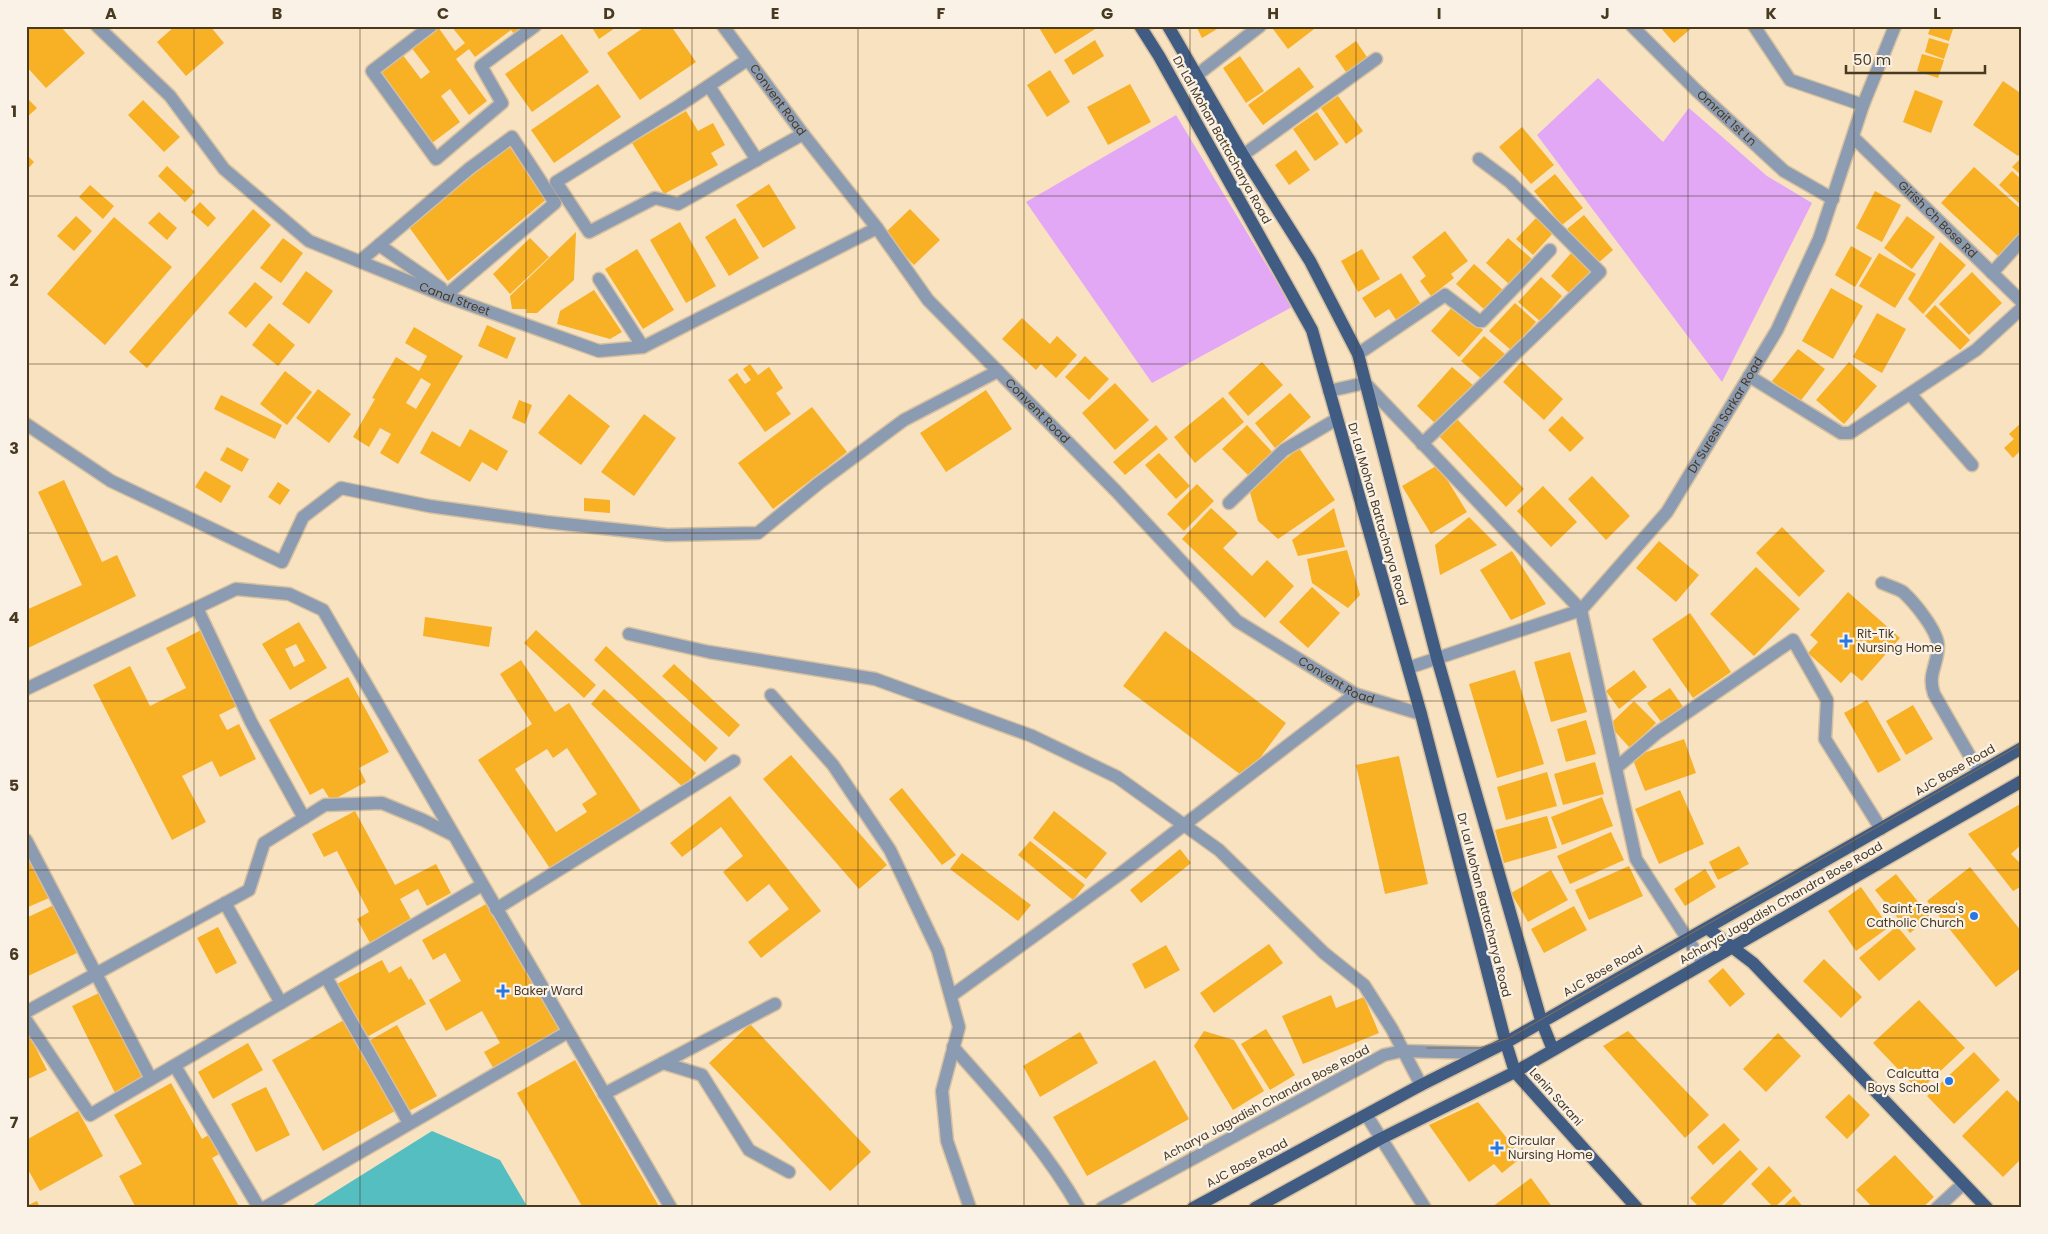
<svg xmlns="http://www.w3.org/2000/svg" width="2048" height="1234" font-family="Poppins,sans-serif">
	<style>
		.green { fill: #e2a8f6 }
		.water { fill: #55bec0 }
		.building { fill: #f8b024; fill-rule: evenodd }
		.lines { fill: none; stroke-linecap: round; stroke-linejoin: round }
		.minor-casing { stroke: #d6c0a0; stroke-width: 15 }
		.major-casing { stroke: #d6c0a0; stroke-width: 15 }
		.minor { stroke: #8b9bb2; stroke-width: 12 }
		.major { stroke: #405c83; stroke-width: 12 }
		.tram { stroke: #827055; stroke-width: 1 }
		.grid { fill: none; stroke: #483921; stroke-width: 1; stroke-opacity: 0.55 }
		.poi-dot { fill: #2878e3; stroke: #faf2e7; stroke-width: 2 }
		.labels { text-anchor: middle; stroke-width: 4.5; stroke-linejoin: round; paint-order: stroke }
		.street-label { font-size: 12px; fill: #483921; stroke: #faf2e7 }
		.poi-label { font-size: 12px; fill: #483921; stroke: #faf2e7; text-anchor: start }
		.neatline { fill: none; stroke: #483921; stroke-width: 2 }
		.grid-label { font-size: 16px; text-anchor: middle; font-weight: bold; fill: #483921 }
	</style>
	<rect width="100%" height="100%" fill="#f9e2c0"/>
	<path class="green" d="M1598,78L1663,142L1689,108L1767,176L1812,203L1722,382L1537,135Z
		M1176,115L1292,307L1152,383L1026,202Z"/>
	<path class="water" d="M432,1131L500,1160L528,1208H309Z"/>
	<path class="building" d="M26,26H60L85,53L46,88L26,66Z
		M175,26H210L224,43L186,76L157,42Z
		M451,26H526L515,35L511,30L475,57L469,49L456,59L487,101L469,115L450,89L441,96L460,122L432,143L380,71L402,54L421,79L430,72L411,47L438,27L455,51L465,43Z
		M591,26H618L599,39Z
		M646,26H671L696,62L640,100L607,53Z
		M1038,26H1100L1055,54Z
		M1196,26H1222L1202,38Z
		M1277,26H1318L1288,49L1273,29Z
		M1694,26L1674,43L1660,27V26Z
		M1931,26H1954L1949,41L1928,34Z
		M562,34L589,72L532,112L505,74Z
		M1929,38L1949,44L1944,59L1925,52Z
		M1095,40L1104,56L1073,75L1064,60Z
		M1356,41L1369,60L1348,75L1335,56Z
		M1922,54L1944,60L1938,78L1917,71Z
		M1240,56L1264,91L1246,103L1223,68Z
		M1299,67L1314,87L1263,125L1248,105Z
		M1050,70L1070,102L1047,117L1027,85Z
		M2003,81L2022,94V151L2018,156L1973,125Z
		M598,84L621,117L554,163L531,130Z
		M1130,84L1151,122L1108,145L1087,107Z
		M1915,90L1943,101L1931,133L1903,122Z
		M1338,96L1363,131L1346,144L1321,108Z
		M26,97L37,108L26,118Z
		M143,100L180,137L164,152L128,115Z
		M686,111L698,131L713,123L725,145L711,153L718,165L664,194L632,143Z
		M1317,112L1339,144L1315,161L1293,129Z
		M1522,127L1554,165L1531,184L1499,147Z
		M508,144L548,198L448,281L409,227Z
		M1296,150L1310,170L1289,185L1275,165Z
		M26,154L34,162L26,171Z
		M2022,157V176L2012,167Z
		M167,166L195,192L185,202L158,176Z
		M1974,167L2022,210V231L1998,256L1941,203Z
		M2012,171L2022,180V206L1999,185Z
		M1555,174L1583,208L1562,225L1534,191Z
		M769,184L796,228L763,248L736,205Z
		M90,185L114,206L103,219L79,197Z
		M1875,191L1901,205L1882,242L1856,228Z
		M200,202L216,218L208,227L191,212Z
		M253,209L271,225L147,368L129,352Z
		M910,209L940,240L914,265L884,234Z
		M159,212L177,228L167,240L148,223Z
		M1584,215L1613,250L1597,264L1567,229Z
		M76,216L92,231L74,251L57,236Z
		M1907,216L1935,237L1912,269L1884,248Z
		M114,217L172,267L105,345L47,294Z
		M1537,217L1554,232L1533,255L1516,239Z
		M735,218L759,258L729,276L705,237Z
		M680,222L716,286L686,303L650,240Z
		M1445,231L1468,261L1451,274L1454,278L1431,296L1420,281L1426,276L1412,257Z
		M576,232L574,280L537,313H526L527,309H512L510,296Z
		M283,238L303,253L281,283L260,268Z
		M530,238L549,257L510,294L493,274Z
		M1508,238L1532,259L1509,284L1486,263Z
		M1940,242L1966,265L1923,314L1908,299Z
		M1851,246L1872,258L1855,287L1835,275Z
		M637,249L674,310L643,329L605,269Z
		M1362,249L1380,279L1358,292L1341,261Z
		M1572,252L1592,270L1570,294L1551,276Z
		M1879,253L1916,274L1895,308L1859,286Z
		M1474,264L1503,290L1485,310L1456,284Z
		M306,271L333,291L309,324L282,304Z
		M1972,272L2002,303L1969,335L1939,304Z
		M1401,273L1422,306L1398,323L1389,309L1375,318L1362,298Z
		M1541,277L1562,296L1540,321L1518,302Z
		M255,282L273,297L246,328L228,313Z
		M1831,288L1863,306L1833,359L1802,341Z
		M594,290L622,332L610,339L557,324L560,311Z
		M1515,303L1536,322L1511,350L1489,331Z
		M1455,304L1483,330L1459,357L1431,331Z
		M1935,305L1970,340L1960,350L1925,316Z
		M1877,313L1906,329L1882,373L1853,357Z
		M1022,318L1050,344L1057,336L1077,355L1056,378L1041,364L1036,370L1002,339Z
		M269,323L295,345L278,366L252,345Z
		M487,325L516,338L507,359L478,346Z
		M414,327L463,356L398,464L380,453L391,434L380,428L369,447L353,437L375,399L372,398L396,357L419,371L427,356L405,343ZM421,378L431,384L416,409L406,403Z
		M1484,336L1506,355L1483,380L1461,361Z
		M1798,349L1825,369L1799,403L1772,381Z
		M1085,356L1109,379L1089,400L1065,377Z
		M1522,361L1563,399L1544,420L1503,382Z
		M1262,362L1283,385L1248,416L1228,393Z
		M1849,362L1877,386L1844,424L1816,400Z
		M750,364L758,375L769,367L783,388L776,393L791,414L765,432L728,380L737,373L745,384L751,380L743,369Z
		M1452,367L1474,386L1438,426L1417,406Z
		M285,371L312,392L287,425L260,404Z
		M1115,383L1149,420L1115,450L1082,413Z
		M318,389L351,414L329,443L296,418Z
		M986,390L1012,429L946,472L920,433Z
		M1290,393L1311,417L1275,448L1255,423Z
		M569,394L610,426L581,465L538,433Z
		M221,395L282,425L275,439L214,409Z
		M1223,397L1244,422L1195,463L1174,437Z
		M519,400L532,405L525,424L512,418Z
		M812,407L847,452L773,509L738,463Z
		M644,414L676,438L634,496L601,472Z
		M1562,416L1584,438L1570,452L1548,430Z
		M1456,418L1524,489L1506,507L1438,435Z
		M2022,422V449L2013,458L2004,448L2014,439L2009,434Z
		M1156,425L1168,439L1125,475L1113,462Z
		M1247,425L1274,454L1250,477L1222,449Z
		M470,429L508,451L497,471L482,462L470,482L420,453L432,431L460,447Z
		M227,447L249,459L242,472L220,460Z
		M1299,448L1335,500L1278,539L1258,521L1249,489Z
		M1159,453L1190,486L1176,499L1145,465Z
		M1438,465L1467,512L1431,534L1402,486Z
		M205,471L231,486L221,503L195,487Z
		M1592,476L1630,516L1606,540L1568,499Z
		M64,480L102,562L117,555L136,596L26,649V610L82,585L38,492Z
		M278,482L290,490L280,505L268,497Z
		M1197,484L1214,501L1184,531L1167,514Z
		M1543,486L1577,522L1551,547L1517,511Z
		M584,498L610,500V513L584,511Z
		M1211,508L1238,533L1223,548L1252,576L1267,560L1294,586L1265,618L1182,539Z
		M1334,508L1345,547L1298,556L1292,540Z
		M1469,517L1497,545L1440,575L1435,545Z
		M1782,527L1825,571L1799,597L1756,553Z
		M1659,541L1699,575L1676,602L1636,568Z
		M1347,550L1360,595L1348,608L1312,583L1307,559Z
		M1512,551L1546,604L1511,620L1480,570Z
		M1756,567L1800,609L1754,656L1710,614Z
		M1312,587L1340,613L1308,648L1279,622Z
		M1848,592L1900,638L1862,681L1851,672L1841,683L1808,653L1818,642L1810,635Z
		M1690,613L1731,672L1693,698L1652,639Z
		M425,617L492,627L489,647L423,636Z
		M299,622L327,668L290,690L262,644ZM296,644L305,661L294,667L285,649Z
		M201,630L239,705L219,715L227,730L239,724L256,759L220,777L212,761L182,776L206,822L172,840L93,685L130,666L150,706L186,688L166,648Z
		M536,630L596,685L584,698L524,643Z
		M1165,631L1286,723L1245,778L1123,686Z
		M606,646L718,748L705,762L594,660Z
		M1570,652L1587,712L1551,722L1534,662Z
		M521,660L555,712L569,703L641,811L551,870L478,760L532,724L500,674ZM567,748L597,794L582,804L587,812L556,832L515,769L547,749L553,758Z
		M674,664L740,725L729,737L662,676Z
		M1515,670L1544,764L1497,778L1469,684Z
		M1634,670L1647,687L1619,709L1606,691Z
		M348,677L389,752L359,768L366,782L331,801L323,788L310,795L269,720Z
		M1670,688L1684,708L1662,723L1647,703Z
		M604,689L696,773L683,787L591,704Z
		M1867,700L1901,760L1878,773L1844,713Z
		M1634,701L1656,723L1630,748L1609,725Z
		M1913,705L1933,739L1906,755L1886,721Z
		M1586,720L1596,754L1566,762L1557,729Z
		M1684,739L1696,773L1645,791L1632,757Z
		M791,755L887,865L859,889L763,779Z
		M1399,756L1428,884L1385,894L1356,765Z
		M1595,762L1604,794L1563,805L1554,774Z
		M1547,772L1557,806L1506,820L1497,787Z
		M902,788L956,855L942,865L889,799Z
		M1680,790L1704,844L1659,864L1635,809Z
		M730,796L821,911L761,958L748,942L789,909L769,884L747,902L723,872L743,856L721,827L682,857L670,843Z
		M1602,797L1613,826L1562,845L1551,817Z
		M2022,803V844L2011,854L2022,865V886L2013,891L1968,834Z
		M355,811L395,885L436,864L451,893L427,906L418,889L400,899L412,921L370,943L357,919L369,912L337,851L324,857L312,834Z
		M1054,811L1107,853L1086,879L1033,838Z
		M1547,816L1557,848L1504,863L1495,830Z
		M1611,832L1624,860L1570,884L1557,856Z
		M1030,841L1085,885L1073,900L1018,855Z
		M1739,846L1749,864L1718,880L1709,862Z
		M1180,849L1191,863L1141,903L1130,890Z
		M26,851L49,898L26,908Z
		M962,853L1031,905L1018,921L950,869Z
		M1629,866L1643,896L1589,920L1575,890Z
		M1970,867L2022,932V967L1996,987L1927,901Z
		M1705,869L1716,887L1685,906L1674,889Z
		M1551,870L1568,900L1528,922L1511,893Z
		M1896,874L1930,917L1910,933L1875,890Z
		M1861,887L1889,927L1856,951L1828,911Z
		M488,903L562,1033L495,1071L484,1052L500,1043L482,1011L446,1031L429,1000L461,981L445,953L433,960L422,940Z
		M56,904L79,952L26,977V918Z
		M1574,906L1587,930L1544,953L1531,929Z
		M1897,926L1916,949L1879,981L1859,958Z
		M218,927L237,963L216,974L197,938Z
		M1269,944L1283,963L1214,1013L1200,993Z
		M1166,945L1180,970L1145,989L1132,964Z
		M1824,959L1862,997L1841,1018L1803,981Z
		M382,960L389,973L401,966L409,980L411,978L426,1004L365,1038L335,985Z
		M1723,968L1745,994L1730,1007L1708,981Z
		M101,992L145,1081L116,1095L72,1006Z
		M1331,995L1336,1008L1364,997L1379,1033L1303,1064L1282,1016Z
		M1919,1000L1965,1048L1919,1091L1873,1043Z
		M344,1020L395,1111L323,1151L272,1060Z
		M750,1024L871,1152L830,1191L709,1063Z
		M397,1025L437,1096L407,1112L367,1042Z
		M26,1029L47,1070L26,1080Z
		M1266,1029L1295,1075L1270,1090L1241,1044Z
		M1204,1031L1234,1040L1264,1091L1233,1110L1194,1046Z
		M1628,1031L1709,1115L1685,1138L1603,1046Z
		M1080,1032L1098,1063L1040,1097L1023,1066Z
		M1778,1033L1801,1056L1766,1092L1743,1069Z
		M248,1043L263,1070L213,1099L198,1072Z
		M1974,1052L2000,1080L1954,1124L1927,1096Z
		M575,1060L660,1208H583L517,1093Z
		M1155,1060L1189,1119L1087,1176L1053,1117Z
		M171,1083L202,1139L212,1133L223,1152L212,1158L240,1208H136L119,1176L142,1164L114,1115Z
		M266,1087L290,1135L256,1152L231,1104Z
		M2007,1090L2022,1105V1158L2003,1177L1962,1136Z
		M1849,1094L1870,1115L1847,1139L1825,1117Z
		M1478,1102L1522,1157L1502,1173L1494,1164L1469,1182L1429,1125Z
		M78,1111L103,1156L40,1191L26,1166V1140Z
		M1724,1123L1740,1140L1713,1165L1697,1147Z
		M1740,1150L1758,1169L1719,1208H1700L1690,1198Z
		M1895,1155L1934,1197L1922,1208H1873L1856,1190Z
		M1769,1166L1792,1191L1774,1208L1751,1184Z
		M1531,1178L1553,1208H1493L1492,1207Z
		M1794,1196L1804,1208H1781Z
		M37,1201L40,1208H26V1206Z"/>
	<g class="lines">
		<defs>
			<g id="minor">
				<path id="s1" d="M97,26L170,96L224,169L309,241L445,296L599,351L643,347L877,228"/>
				<path d="M431,26L372,71L436,159L502,103L481,66L535,26"/>
				<path id="s2" d="M723,26L803,134L877,228L928,300L1116,491L1237,621L1355,694L1421,714"/>
				<path id="s3" d="M1632,26L1696,90L1784,171L1833,199"/>
				<path d="M1754,26L1790,80L1863,105"/>
				<path d="M747,60L680,105L556,182L589,232L655,198L678,204L803,134"/>
				<path d="M1197,75L1260,26"/>
				<path d="M709,86L757,160"/>
				<path id="s4" d="M1853,137L2022,302"/>
				<path d="M1243,155L1376,59"/>
				<path d="M379,245L441,288"/>
				<path d="M360,261L470,168L512,137L555,203L445,296"/>
				<path d="M1992,273L2022,240"/>
				<path d="M599,279L643,347"/>
				<path d="M1358,354L1445,295L1479,321H1482L1550,250"/>
				<path d="M1749,376L1841,433H1850L1976,350L2022,308"/>
				<path d="M1329,391L1365,383L1581,610L1636,859L1703,963"/>
				<path d="M1911,395L1972,465"/>
				<path d="M26,424L111,481L282,562L303,517L341,488L429,506L546,522L667,535L758,533L819,483L904,420L998,371"/>
				<path d="M1422,444L1600,272L1510,182L1479,159"/>
				<path d="M1229,503L1284,450L1337,419"/>
				<path d="M1882,583C1888,586 1897,588 1903,592C1914,602 1938,631 1938,646C1938,665 1927,674 1934,694L1979,772"/>
				<path d="M197,608L251,722L304,818"/>
				<path d="M629,634L709,652L875,679L1032,736L1117,777L1219,850L1324,953L1364,985L1392,1029L1421,1085"/>
				<path id="s5" d="M1408,668L1581,610L1667,512L1777,330L1819,239L1863,105L1895,26"/>
				<path d="M26,689L236,589L289,594L323,610L671,1208"/>
				<path d="M771,695L833,765L890,850L938,951L959,1027L942,1091L947,1141L970,1208"/>
				<path d="M1616,768L1657,733L1793,640L1827,700L1825,739L1881,829"/>
				<path d="M26,840L151,1079"/>
				<path d="M225,903L281,1003"/>
				<path d="M496,909L734,761"/>
				<path d="M326,977L409,1123"/>
				<path d="M951,996L1120,874L1355,694"/>
				<path d="M26,1012L249,890L264,843L325,805L382,803L423,820L453,835"/>
				<path d="M26,1020L90,1115L482,885"/>
				<path d="M953,1047C998,1098 1045,1148 1079,1208"/>
				<path d="M663,1063L702,1075L749,1150L789,1172"/>
				<path d="M175,1066L259,1208"/>
				<path d="M604,1094L775,1004"/>
				<path d="M1367,1116L1425,1208"/>
				<path d="M264,1208L568,1032"/>
				<path d="M1102,1208L1384,1055L1402,1051L1482,1053"/>
				<path d="M1937,1208L1963,1184"/>
			</g>
			<path id="major" d="M1140,26L1159,56L1312,330L1421,714L1505,1040L1515,1072L1637,1208
				M1168,26L1243,155L1310,261L1358,354L1437,658L1541,1020L1553,1050
				M1707,928L1753,963L1987,1208
				M1193,1208L1421,1085L1505,1043L2022,748
				M1255,1208L1380,1139L1515,1072L2022,781"/>
		</defs>
		<use href="#minor" class="minor-casing"/>
		<use href="#major" class="major-casing"/>
		<use href="#minor" class="minor"/>
		<use href="#major" class="major"/>
		<path class="tram" d="M1427,1048H1479L1509,1038L2022,744"/>
	</g>
	<path class="grid" d="M194,26V1208M360,26V1208M526,26V1208M692,26V1208M858,26V1208M1024,26V1208M1190,26V1208M1356,26V1208M1522,26V1208M1688,26V1208M1854,26V1208M26,196H2022M26,364H2022M26,533H2022M26,701H2022M26,870H2022M26,1038H2022"/>
	<g class="poi-dot">
		<path d="M1843.5 633.5h5v5h5v5h-5v5h-5v-5h-5v-5h5z"/>
		<circle cx="1974" cy="916" r="5"/>
		<path d="M500.5 983.5h5v5h5v5h-5v5h-5v-5h-5v-5h5z"/>
		<circle cx="1949" cy="1081" r="5"/>
		<path d="M1494.5 1140.5h5v5h5v5h-5v5h-5v-5h-5v-5h5z"/>
	</g>
	<g class="labels">
		<g class="street-label">
			<text dy="4" stroke="none"><textPath href="#s2" startOffset="92">Convent Road</textPath></text>
			<text dy="4" stroke="none"><textPath href="#s3" startOffset="132">Omrait 1st Ln</textPath></text>
			<text transform="translate(1222 140) rotate(61)" y="4">Dr Lal Mohan Battacharya Road</text>
			<text dy="4" stroke="none"><textPath href="#s4" startOffset="118">Girish Ch Bose Rd</textPath></text>
			<text dy="4" stroke="none"><textPath href="#s1" startOffset="460">Canal Street</textPath></text>
			<text dy="4" stroke="none"><textPath href="#s2" startOffset="498">Convent Road</textPath></text>
			<text dy="4" stroke="none"><textPath href="#s5" startOffset="426">Dr Suresh Sarkar Road</textPath></text>
			<text transform="translate(1378 514) rotate(74)" y="4">Dr Lal Mohan Battacharya Road</text>
			<text dy="4" stroke="none"><textPath href="#s2" startOffset="904">Convent Road</textPath></text>
			<text transform="translate(1955 770) rotate(-30)" y="4">AJC Bose Road</text>
			<text transform="translate(1781 903) rotate(-30)" y="4">Acharya Jagadish Chandra Bose Road</text>
			<text transform="translate(1484 905) rotate(76)" y="4">Dr Lal Mohan Battacharya Road</text>
			<text transform="translate(1603 971) rotate(-30)" y="4">AJC Bose Road</text>
			<text transform="translate(1556 1097) rotate(48)" y="4">Lenin Sarani</text>
			<text transform="translate(1266 1103) rotate(-28)" y="4">Acharya Jagadish Chandra Bose Road</text>
			<text transform="translate(1247 1163) rotate(-28)" y="4">AJC Bose Road</text>
		</g>
		<g class="poi-label">
			<text x="1857" y="638">Rit-Tik<tspan x="1857" dy="14">Nursing Home</tspan></text>
			<text x="1964" y="913" text-anchor="end">Saint Teresa's<tspan x="1964" dy="14">Catholic Church</tspan></text>
			<text x="514" y="995">Baker Ward</text>
			<text x="1939" y="1078" text-anchor="end">Calcutta<tspan x="1939" dy="14">Boys School</tspan></text>
			<text x="1508" y="1145">Circular<tspan x="1508" dy="14">Nursing Home</tspan></text>
		</g>
	</g>
	<rect width="2048" height="1234" fill="none" stroke="#faf2e7" stroke-width="55"/>
	<path d="M1846 65v8h139v-8" fill="none" stroke="#483921" stroke-width="2.5"/>
	<text x="1853" y="65" font-size="15" fill="#483921" stroke="#faf2e7" stroke-width="4" paint-order="stroke">50 m</text>
	<rect x="28" y="28" width="1992" height="1178" class="neatline"/>
	<g class="grid-label">
		<text x="111" y="19">A</text>
		<text x="277" y="19">B</text>
		<text x="443" y="19">C</text>
		<text x="609" y="19">D</text>
		<text x="775" y="19">E</text>
		<text x="941" y="19">F</text>
		<text x="1107" y="19">G</text>
		<text x="1273" y="19">H</text>
		<text x="1439" y="19">I</text>
		<text x="1605" y="19">J</text>
		<text x="1771" y="19">K</text>
		<text x="1937" y="19">L</text>
		<text x="14" y="117">1</text>
		<text x="14" y="286">2</text>
		<text x="14" y="454">3</text>
		<text x="14" y="623">4</text>
		<text x="14" y="791">5</text>
		<text x="14" y="960">6</text>
		<text x="14" y="1128">7</text>
	</g>
</svg>
